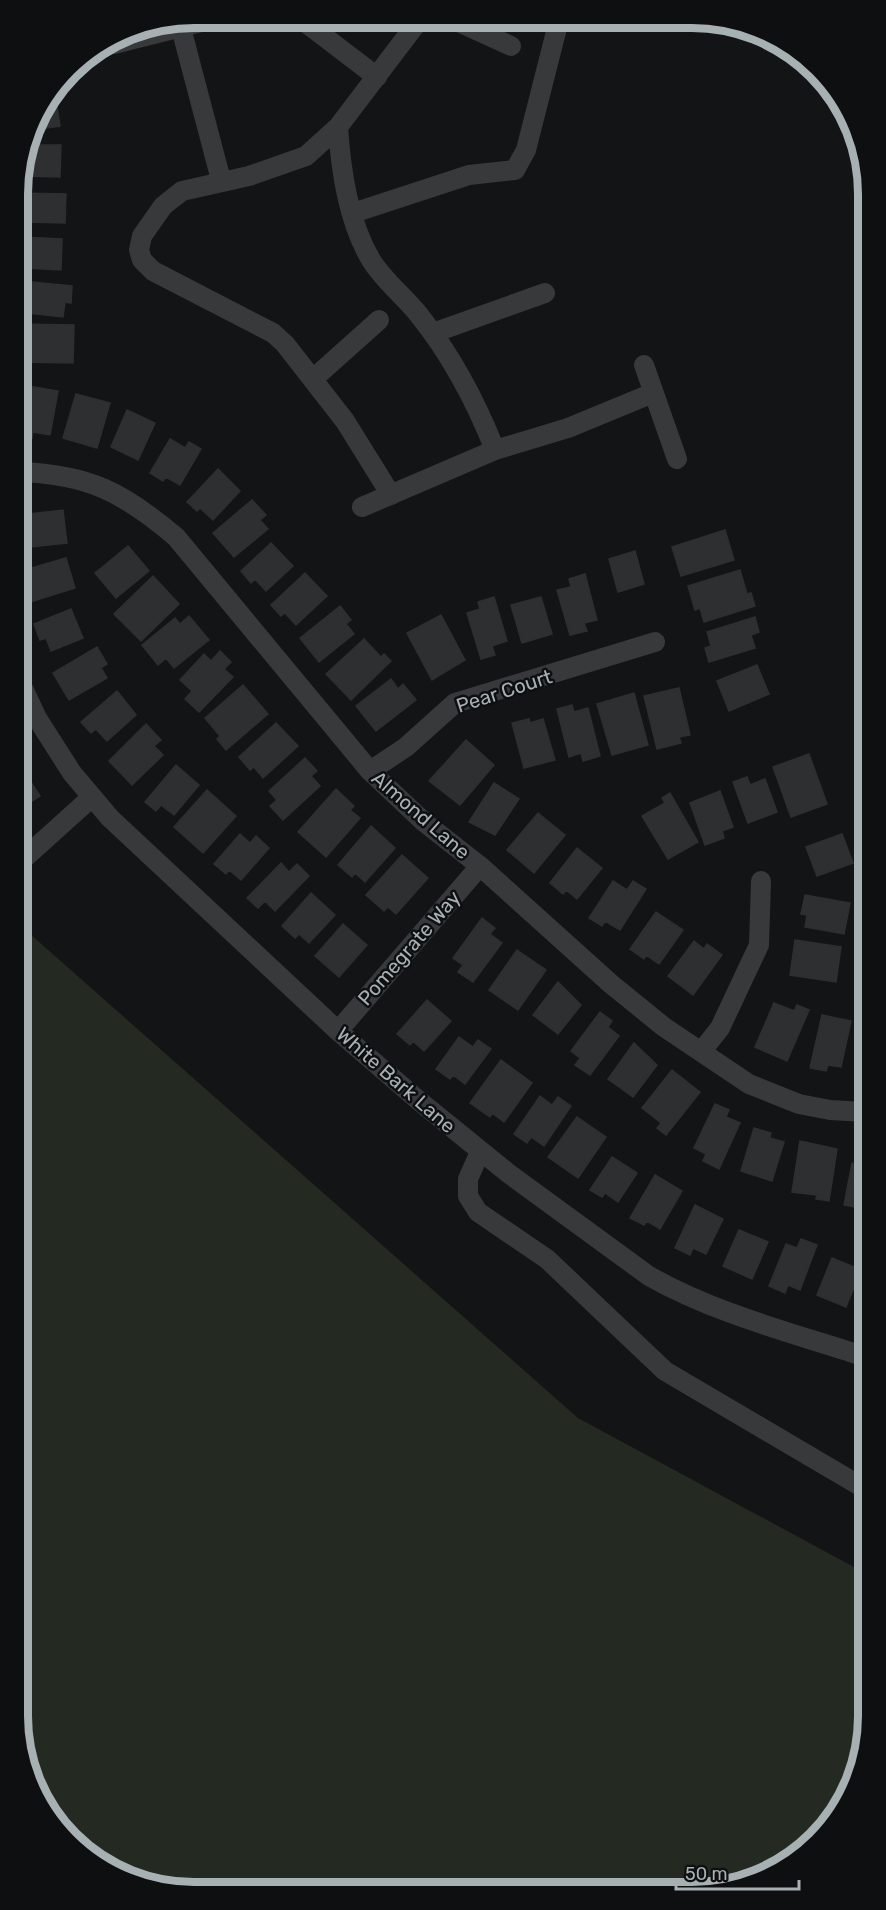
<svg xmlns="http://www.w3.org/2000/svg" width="886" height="1910" font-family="Rubik,sans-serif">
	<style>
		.green { fill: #242922 }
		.building { fill: #2e2f31; stroke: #2e2f30; stroke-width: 1.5 }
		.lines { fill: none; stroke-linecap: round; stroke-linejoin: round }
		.minor { stroke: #37393b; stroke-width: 20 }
		.labels { text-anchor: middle; stroke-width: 5; stroke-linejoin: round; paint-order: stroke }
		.street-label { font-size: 20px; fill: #a7b0b3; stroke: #0e0f10 }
		.rim { fill: none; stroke: #a7b0b3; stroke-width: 8 }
	</style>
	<rect width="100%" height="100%" fill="#131415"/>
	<path class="green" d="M21,926L578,1418L867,1574L868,1728L854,1783L824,1832L789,1862L738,1886L160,1889L78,1848L24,1762Z"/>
	<path class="building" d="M55,94L60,126L32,130L36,117Z
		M29,145H61L60,177L20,176Z
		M18,193L66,194L65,223L25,222V208H18Z
		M21,237L62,239L61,270L25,268L26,254L20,253Z
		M22,281L72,286L71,303L65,302L63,317L19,312Z
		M19,324L74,325L73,363L19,362Z
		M28,386L58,391L50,435L33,432L32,438L19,435Z
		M76,394L110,403L97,448L63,438Z
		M127,410L155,423L138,460L111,447Z
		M170,439L185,448L189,442L201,449L180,485L166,477L163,481L150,473Z
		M218,469L240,491L213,520L200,508L197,511L187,502Z
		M252,500L266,515L260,520L268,529L234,557L213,533Z
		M63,510L67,543L21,548L20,515Z
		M725,530L734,560L681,576L672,547Z
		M271,543L293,566L266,591L255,579L251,583L241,571Z
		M128,546L149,571L116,598L95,573Z
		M635,551L644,584L618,592L609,559Z
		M66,558L75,588L30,602L21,571Z
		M740,570L747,594L751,593L755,606L704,622L700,608L695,610L688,586Z
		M305,573L327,596L296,625L285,613L281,616L271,605Z
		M585,574L597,620L584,623L587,631L570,635L557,590L571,587L569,579Z
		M153,576L179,604L141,641L114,614Z
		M494,597L507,641L492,646L495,655L481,659L467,613L480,609L478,602Z
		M541,597L552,634L522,643L511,605Z
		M340,606L351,620L346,624L354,634L319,662L300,638Z
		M71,609L83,638L51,651L46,638L40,640L34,624Z
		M441,615L465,660L432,680L407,633Z
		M189,616L209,640L174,668L166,658L158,665L142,645L175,618L180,624Z
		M755,617L759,632L751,635L755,648L709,662L705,648L711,646L707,632Z
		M364,639L381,657L384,654L391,661L351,700L326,674Z
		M97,647L107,664L101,668L107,678L69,700L53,673Z
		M220,651L231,662L224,669L233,677L199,712L185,699L192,691L180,680L204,654L211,661Z
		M757,665L769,694L729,711L717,681Z
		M391,679L398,689L403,684L416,700L376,731L356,706Z
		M243,685L268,714L226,750L217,739L220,736L205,718Z
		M679,688L690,735L679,737L681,743L657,749L644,696Z
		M117,691L136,715L107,741L96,729L91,733L81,722Z
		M634,693L648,745L612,755L597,704Z
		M572,705L574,712L588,708L600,756L583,761L581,753L569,757L557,709Z
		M529,719L530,723L543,719L555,760L524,768L512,723Z
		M276,723L298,746L263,778L254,767L250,770L239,757Z
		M146,724L161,740L154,746L163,755L132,785L109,761Z
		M466,740L494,765L460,805L429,781Z
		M809,754L827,804L791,817L773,767Z
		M305,758L317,771L311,776L320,786L283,820L270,806L277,800L269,791Z
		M176,765L199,785L174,815L161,805L156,811L145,802Z
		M21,767L40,796L21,808Z
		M747,777L750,785L765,779L777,812L748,823L733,782Z
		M494,783L519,799L495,835L469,822Z
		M336,789L354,806L350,810L360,818L326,857L298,832Z
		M207,790L236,816L203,853L174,827Z
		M720,791L733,827L722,831L724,838L705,845L690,803Z
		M670,793L698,842L668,859L642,816L665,803L662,798Z
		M538,813L565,835L534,873L507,850Z
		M371,826L395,848L365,882L355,873L352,877L338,865Z
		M240,834L250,843L256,836L269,848L241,880L229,870L226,874L214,864Z
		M842,834L853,863L817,876L806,847Z
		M577,848L602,868L577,899L566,890L563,894L550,883Z
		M402,855L428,878L396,914L388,907L384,911L366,895Z
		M281,863L289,872L297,864L309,876L275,911L265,901L258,908L247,898Z
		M613,881L627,890L633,881L646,889L620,930L605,921L602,926L589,918Z
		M311,893L335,915L309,943L299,934L295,938L282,926Z
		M805,895L850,903L844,934L805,927L807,915L801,914Z
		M656,912L683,930L659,964L646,955L644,959L630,949Z
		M482,918L495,928L490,934L502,943L473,982L458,972L463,965L453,958Z
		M343,924L367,945L339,977L315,956Z
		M795,940L841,947L836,982L790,975Z
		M694,941L704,949L707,944L722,955L693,995L668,976Z
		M517,950L546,970L518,1010L489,990Z
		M558,982L581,1005L558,1034L533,1015Z
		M427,1000L451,1021L424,1051L413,1041L410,1045L397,1034Z
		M774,1003L794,1011L797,1005L809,1010L787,1061L755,1047Z
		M600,1012L612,1021L608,1027L619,1036L590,1075L575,1065L580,1058L571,1051Z
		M822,1015L851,1021L841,1067L828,1065L826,1071L810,1068Z
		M459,1037L473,1047L478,1040L491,1049L465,1084L453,1075L450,1079L436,1069Z
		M634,1043L657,1065L633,1097L608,1079Z
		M501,1060L532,1083L504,1122L492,1113L490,1117L470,1103Z
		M672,1070L700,1092L666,1135L657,1128L661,1123L642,1108Z
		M540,1096L552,1105L558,1097L571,1106L544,1146L531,1137L527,1143L514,1134Z
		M715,1104L729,1110L726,1117L740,1123L719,1169L703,1161L706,1154L694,1148Z
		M577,1117L606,1137L578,1178L548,1157Z
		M754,1128L771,1133L770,1138L784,1142L772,1181L741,1171Z
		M800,1141L837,1149L829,1201L816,1199L817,1195L792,1192Z
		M612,1157L637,1173L618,1202L605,1193L602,1197L590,1190Z
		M866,1160V1209L844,1205L852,1163L865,1165Z
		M655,1175L682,1191L660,1229L647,1221L644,1225L630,1218Z
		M695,1205L723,1219L706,1254L693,1248L690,1255L675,1248Z
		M739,1230L768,1242L752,1279L723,1266Z
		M801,1239L817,1245L800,1290L788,1285L785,1293L769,1286L786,1244L797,1248Z
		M832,1258L861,1270L846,1307L817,1295Z"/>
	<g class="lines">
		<path class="minor" d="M301,19L377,77
			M454,20L511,46
			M181,28L221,180
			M114,44L217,18
			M338,127C341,171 348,221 371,260C384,281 404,296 419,315C452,356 476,402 495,450
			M353,213L469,175L515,170L526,150L559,20
			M433,333L545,293
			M644,365L677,459
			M313,379L379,320
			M19,472C89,474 124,493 176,537L370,771L424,822L480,866L611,984L664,1027L749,1084L799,1104L830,1110L865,1112
			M391,495L345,421L285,344L273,333L153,271L142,260L139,250L142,236L163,206L173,198L182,191L249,176L306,156L338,127L420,19
			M362,507L495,450L568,428L653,393
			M20,682L37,718L72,773L110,818L338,1031L418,1100L508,1173L649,1276C716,1314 793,1333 866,1357
			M370,771L406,747L455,703L655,642
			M21,861L92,797
			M338,1031L480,866
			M701,1052L720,1028L759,945L761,881
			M480,1152L468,1179V1196L478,1212L547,1259L665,1371L867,1490"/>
	</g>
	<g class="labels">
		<g class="street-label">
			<text transform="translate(504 691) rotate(-18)" y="7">Pear Court</text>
			<text transform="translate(421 815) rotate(41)" y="7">Almond Lane</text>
			<text transform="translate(409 948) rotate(-49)" y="7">Pomegrate Way</text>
			<text transform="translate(396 1080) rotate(41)" y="7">White Bark Lane</text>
		</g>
	</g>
	<path d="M0 0H886V1910H0ZM194 28H692A166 166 0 0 1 858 194V1716A166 166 0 0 1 692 1882H194A166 166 0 0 1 28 1716V194A166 166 0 0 1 194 28Z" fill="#0e0f10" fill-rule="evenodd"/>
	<path class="rim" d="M194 28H692A166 166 0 0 1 858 194V1716A166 166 0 0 1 692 1882H194A166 166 0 0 1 28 1716V194A166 166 0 0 1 194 28Z"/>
	<path d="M676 1880v9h123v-9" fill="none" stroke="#a7b0b3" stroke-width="3"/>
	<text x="685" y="1880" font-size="18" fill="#a7b0b3" stroke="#0e0f10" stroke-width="4.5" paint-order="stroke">50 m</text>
</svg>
